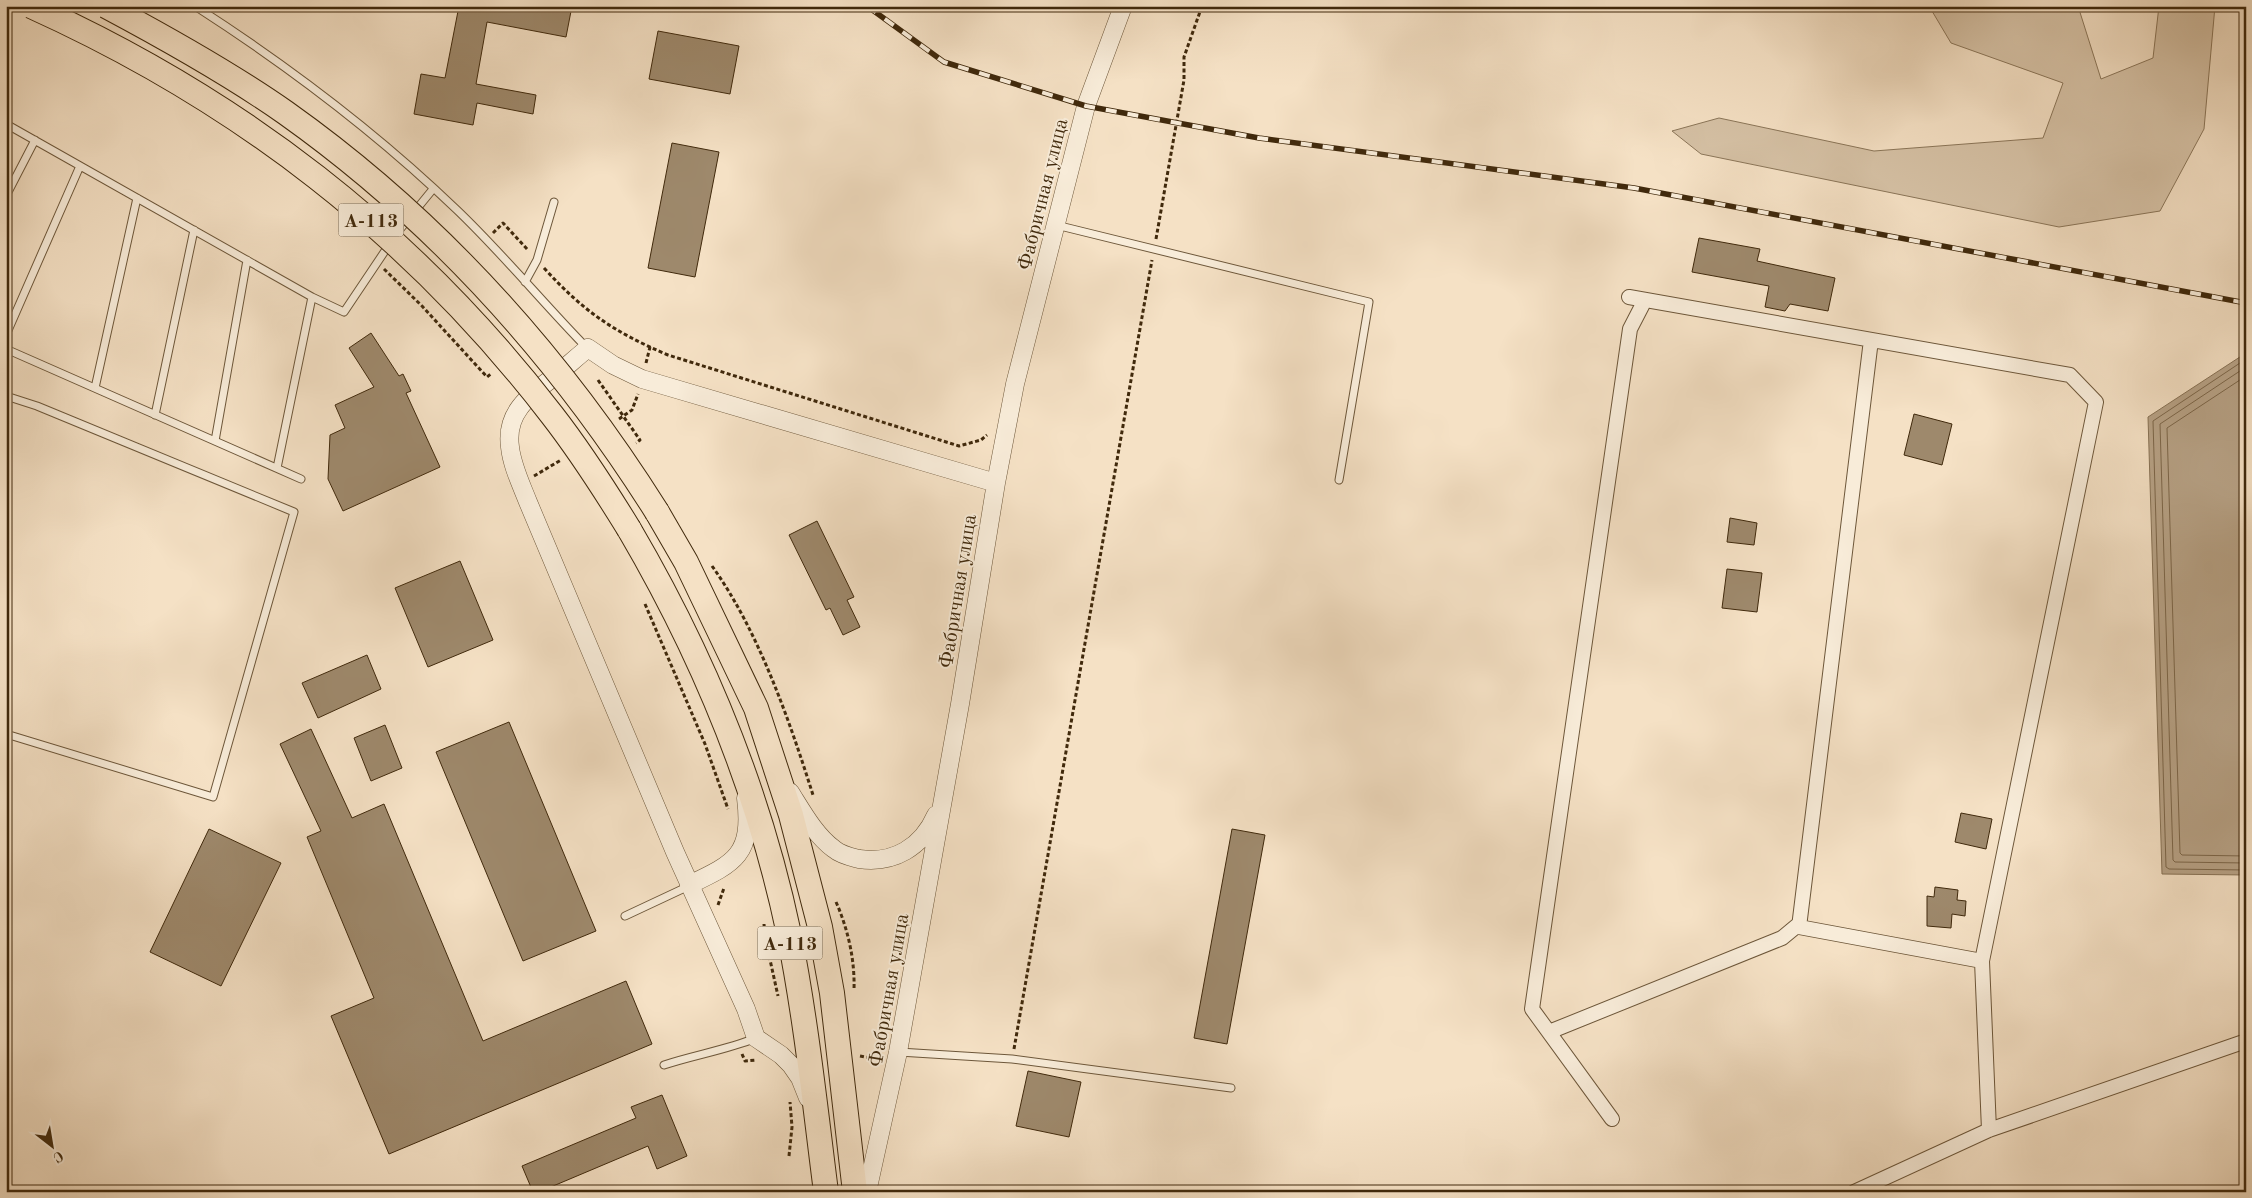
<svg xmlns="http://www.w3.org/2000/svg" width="2252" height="1198" font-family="'Old Standard TT',serif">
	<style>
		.green { fill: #d6c2a6; stroke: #8b7659 }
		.water { fill: #b7a286; stroke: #877255 }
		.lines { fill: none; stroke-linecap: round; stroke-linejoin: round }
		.shore { stroke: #7c6649; stroke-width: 1 }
		.building { fill: #9e896c; stroke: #40290c }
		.service-casing { stroke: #6d573a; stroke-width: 9 }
		.minor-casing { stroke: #6d573a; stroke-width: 16 }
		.tertiary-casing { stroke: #6d573a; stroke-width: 19 }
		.trunk-casing { stroke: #40290c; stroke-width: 26 }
		.path { stroke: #40290c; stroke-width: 3; stroke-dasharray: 4 2.5; stroke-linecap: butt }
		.service { stroke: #f8ecd9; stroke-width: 7 }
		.minor { stroke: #f8ecd9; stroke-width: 14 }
		.tertiary { stroke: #f8ecd9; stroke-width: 18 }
		.trunk { stroke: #f5e1c5; stroke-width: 24 }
		.rail-casing { stroke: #40290c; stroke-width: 5.5 }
		.rail { stroke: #f8ecd9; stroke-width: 4; stroke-dasharray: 11; stroke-linecap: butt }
		.trunk-bridge-casing { stroke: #40290c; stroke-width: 26; stroke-linecap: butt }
		.path-bridge { stroke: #40290c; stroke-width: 3; stroke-dasharray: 4 2.5; stroke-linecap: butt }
		.trunk-bridge { stroke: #f5e1c5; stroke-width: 24 }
		.labels { text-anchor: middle; stroke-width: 4; stroke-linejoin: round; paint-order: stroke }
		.shield { fill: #f8ecd9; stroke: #77644a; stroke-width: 1 }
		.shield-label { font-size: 19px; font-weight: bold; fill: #40290c }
		.street-label { font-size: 20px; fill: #40290c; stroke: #f8ecd9 }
	</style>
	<rect width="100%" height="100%" fill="#f5e1c5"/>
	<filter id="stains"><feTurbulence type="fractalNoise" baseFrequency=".004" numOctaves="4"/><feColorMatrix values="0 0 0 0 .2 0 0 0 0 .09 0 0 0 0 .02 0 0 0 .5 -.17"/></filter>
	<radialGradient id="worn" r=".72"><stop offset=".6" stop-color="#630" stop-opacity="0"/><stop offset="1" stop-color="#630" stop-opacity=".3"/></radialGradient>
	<path class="green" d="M1929,6H2078L2101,79L2153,58L2159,6H2215L2204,129L2160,211L2059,227L1701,154L1672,131L1719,118L1874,151L2043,138L2063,83L1951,43Z"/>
	<path class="water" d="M2246,353V875L2162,874L2148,417Z"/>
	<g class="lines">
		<path class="shore" d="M2246,359L2153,421L2166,867L2169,869L2246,870
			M2246,367L2160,424L2173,860L2175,862L2246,863
			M2246,376L2167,428L2180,853L2182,855L2246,856"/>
	</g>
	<path class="building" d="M459,6H572L566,37L487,22L476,84L536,95L533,114L477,103L473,125L414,114L421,74L445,78Z
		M658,31L739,46L730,94L649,79Z
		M672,143L719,152L695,277L648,268Z
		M1699,238L1760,249L1757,261L1835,278L1828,311L1790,304L1785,311L1765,307L1769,286L1692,272Z
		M371,333L399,376L403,374L411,391L406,393L440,467L343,511L328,479L330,435L345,428L335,405L374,387L349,348Z
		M1914,414L1952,424L1942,465L1904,455Z
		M1730,518L1757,523L1754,545L1727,542Z
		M817,521L854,597L847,600L860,627L843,635L830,608L826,610L789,535Z
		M460,561L493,640L428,667L395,588Z
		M1727,569L1762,573L1757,612L1722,608Z
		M367,655L381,689L318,718L302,683Z
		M509,722L596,931L523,961L436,752Z
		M385,725L402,768L371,781L354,738Z
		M311,729L352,818L384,804L483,1041L626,981L652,1044L389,1154L331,1016L374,998L307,837L321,831L280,744Z
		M1961,813L1992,819L1986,849L1955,842Z
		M209,829L281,863L221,986L150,952Z
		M1232,829L1265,835L1227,1044L1194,1038Z
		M1935,887L1958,890L1957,900L1966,901L1965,916L1952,914L1951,928L1927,926V896L1934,897Z
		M1028,1071L1081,1082L1069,1137L1016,1126Z
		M662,1095L687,1156L657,1169L648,1146L539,1192H533L522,1166L636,1118L631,1107Z"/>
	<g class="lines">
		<defs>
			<path id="service" d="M195,6C288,66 377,133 457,210C503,254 543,303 587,348
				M6,124L312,297L277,468
				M6,196L35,140
				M1056,225L1369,302L1339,480
				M525,282L537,260L554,202
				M312,297L344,312L397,233L433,189
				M6,335L80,166
				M6,349L301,479
				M95,388L137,198
				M6,396L37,406L294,512L213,797L6,734
				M155,415L194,230
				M215,441L247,260
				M625,916L689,886
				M899,1052L1012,1059L1231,1088
				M664,1065C694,1055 726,1050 756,1038"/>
			<path id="minor" d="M1629,297L2070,375L2096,402L1982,961L1989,1130
				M1871,340L1799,927L1982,961
				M1549,1032L1782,938L1799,924
				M1612,1119L1532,1009L1630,329L1645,300
				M1854,1192L1989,1130L2246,1041"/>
			<path id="tertiary" d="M790,792C802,811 815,835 834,849C841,855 851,857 859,859C894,864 922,847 936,815
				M689,885C735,863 753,855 746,798
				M808,1098L800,1078L791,1065L781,1055L756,1038L746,1009L675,852L528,502C521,484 512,466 510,447C505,412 530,395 555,376C566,367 577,357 588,348L613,365L642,379L996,483
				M867,1192L898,1052L960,704L996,483L1015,384L1086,106L1123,6"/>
			<path id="trunk" d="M657,512L686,562L756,708L791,815L820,927L832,993L855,1192
				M629,529C703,655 759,791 789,934C806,1019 815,1106 826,1192"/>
		</defs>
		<use href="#service" class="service-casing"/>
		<use href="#minor" class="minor-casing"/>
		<use href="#tertiary" class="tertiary-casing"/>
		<use href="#trunk" class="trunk-casing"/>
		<path class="path" d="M493,233L503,223L528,250
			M1156,239L1184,80V57L1202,6
			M544,268C584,312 614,332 668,355L959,446L981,440L987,435
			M384,269L422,306L487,377L492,373
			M646,363L650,347
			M619,419L632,410L638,394
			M534,476L561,460
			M712,566C758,630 789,719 813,795
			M645,604L705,744L728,809
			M836,902C848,929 855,960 854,990
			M718,905L724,888
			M764,924L765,937L778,996
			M1014,1049L1152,260
			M742,1054L745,1061L756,1060
			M860,1056L879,1060
			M789,1156L792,1127L790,1102"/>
		<use href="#service" class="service"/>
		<use href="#minor" class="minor"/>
		<use href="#tertiary" class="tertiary"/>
		<use href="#trunk" class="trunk"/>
		<defs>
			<path id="rail" d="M867,6L944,62L1086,106L1259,138L1634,188L2246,303"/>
		</defs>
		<use href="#rail" class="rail-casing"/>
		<use href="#rail" class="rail"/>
		<defs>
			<path id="trunk-bridge" d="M31,6C239,100 412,233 552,415C580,451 605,490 629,529
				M106,6C168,39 229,73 286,113C438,221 558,355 657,512"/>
		</defs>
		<use href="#trunk-bridge" class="trunk-bridge-casing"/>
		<path class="path-bridge" d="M598,380L640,440L636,443"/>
		<use href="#trunk-bridge" class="trunk-bridge"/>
	</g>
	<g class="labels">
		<g class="shield">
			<rect x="338.5" y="203.5" width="65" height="33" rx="4"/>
			<rect x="757.5" y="926.5" width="65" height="33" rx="4"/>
		</g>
		<g class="shield-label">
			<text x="371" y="227">А-113</text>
			<text x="790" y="950">А-113</text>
		</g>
		<g class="street-label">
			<text transform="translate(1042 194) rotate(-76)" y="7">Фабричная улица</text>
			<text transform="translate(957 591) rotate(-81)" y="7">Фабричная улица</text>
			<text transform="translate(888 990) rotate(-80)" y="7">Фабричная улица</text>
		</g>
	</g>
	<rect width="2252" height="1198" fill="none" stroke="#f5e1c5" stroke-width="25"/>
	<rect x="8" y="8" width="2237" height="1183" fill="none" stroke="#40290c" stroke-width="2.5"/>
	<rect x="12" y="12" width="2227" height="1173" fill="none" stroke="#40290c"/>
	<g transform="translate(52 1146) rotate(149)" stroke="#f8ecd9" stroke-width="4" paint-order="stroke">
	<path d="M0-4L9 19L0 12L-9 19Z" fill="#40290c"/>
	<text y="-8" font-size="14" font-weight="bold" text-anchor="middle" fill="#40290c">С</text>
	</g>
	<rect width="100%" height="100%" filter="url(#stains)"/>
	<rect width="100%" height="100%" fill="url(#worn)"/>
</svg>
